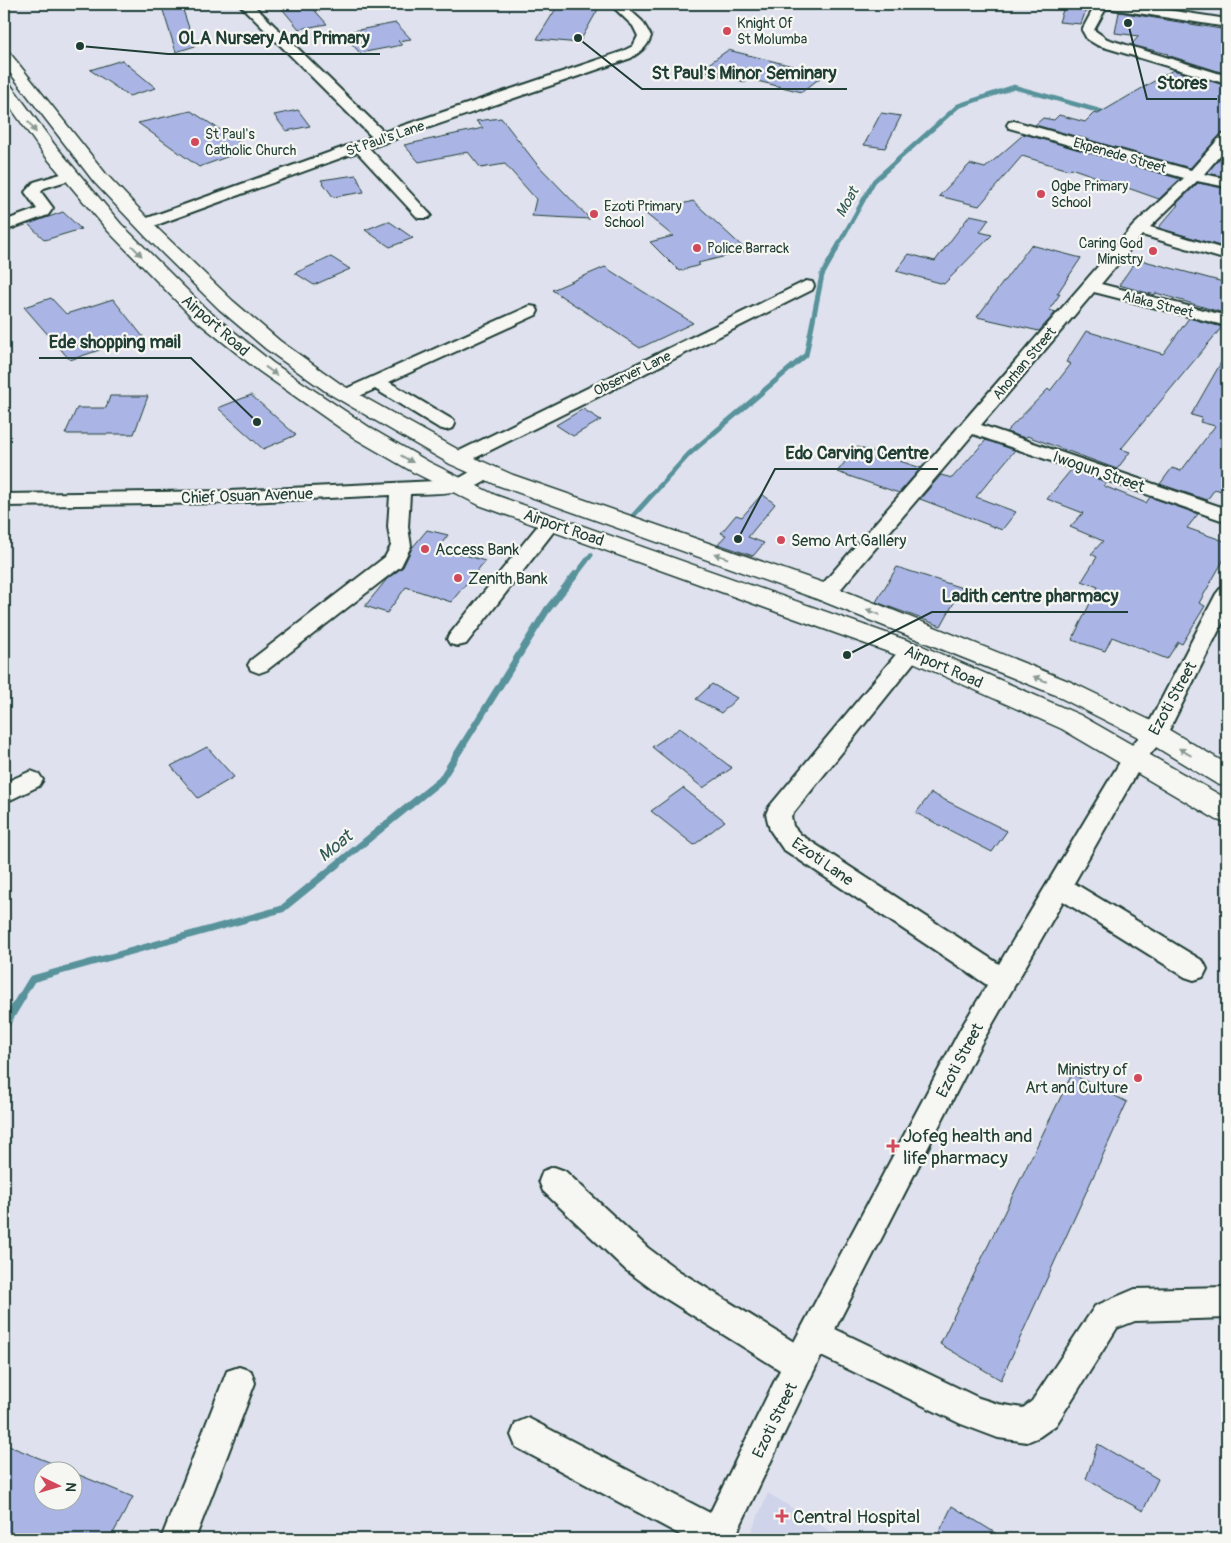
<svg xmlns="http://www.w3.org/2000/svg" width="1231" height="1543" font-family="Pangolin,sans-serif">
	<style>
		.built { fill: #cfd4eb }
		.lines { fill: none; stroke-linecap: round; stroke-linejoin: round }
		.stream-far3 { stroke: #59929b; stroke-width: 4.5 }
		.stream-far2 { stroke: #59929b; stroke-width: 5 }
		.stream-far1 { stroke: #59929b; stroke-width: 7 }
		.stream { stroke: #59929b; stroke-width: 9 }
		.building { fill: #aab5e5; stroke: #1f3d34 }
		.minor-casing { stroke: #1f3d34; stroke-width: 4 }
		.major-casing { stroke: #1f3d34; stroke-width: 3 }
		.minor { fill: #f6f6f2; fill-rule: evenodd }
		.major { fill: #f6f6f2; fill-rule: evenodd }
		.oneway { fill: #8a9a93 }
		.poi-dot { fill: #d1495b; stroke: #f6f6f2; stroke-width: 2 }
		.labels { text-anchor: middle; stroke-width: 4.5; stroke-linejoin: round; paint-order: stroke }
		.far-poi-label { font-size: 14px; fill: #1f3d34; stroke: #f6f6f2; text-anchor: start }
		.far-street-label { font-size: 14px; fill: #1f3d34; stroke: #f6f6f2 }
		.far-water-label { font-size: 15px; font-style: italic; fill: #325956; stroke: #f6f6f2 }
		.street-label { font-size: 16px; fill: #1f3d34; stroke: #f6f6f2 }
		.poi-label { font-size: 16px; fill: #1f3d34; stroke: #f6f6f2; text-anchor: start }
		.water-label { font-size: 18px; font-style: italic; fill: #325956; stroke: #f6f6f2 }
		.near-poi-label { font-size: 19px; fill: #1f3d34; stroke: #f6f6f2; text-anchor: start }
		.leader { fill: none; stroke: #1f3d34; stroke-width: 2 }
		.callout-dot { fill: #1f3d34; stroke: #f6f6f2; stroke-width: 2 }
		.callout-label { font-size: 18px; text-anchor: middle; font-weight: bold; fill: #1f3d34; stroke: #f6f6f2; stroke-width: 4.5; stroke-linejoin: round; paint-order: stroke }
	</style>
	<rect width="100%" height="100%" fill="#dfe2ee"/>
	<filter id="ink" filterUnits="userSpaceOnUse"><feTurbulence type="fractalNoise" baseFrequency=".02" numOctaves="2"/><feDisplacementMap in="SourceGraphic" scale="10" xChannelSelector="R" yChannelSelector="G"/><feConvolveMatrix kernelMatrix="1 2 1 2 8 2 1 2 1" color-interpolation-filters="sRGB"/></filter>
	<g filter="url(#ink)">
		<path class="built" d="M768,1493L843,1539H748Z"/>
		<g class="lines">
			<path class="stream-far3" d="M835,251L874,181L958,106L1014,87L1110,114"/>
			<path class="stream-far2" d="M633,516L689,454L806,355L822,275L836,250
				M575,576L591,555"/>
			<path class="stream-far1" d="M21,997L32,979L282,909L441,780L547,610L576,574"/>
			<path class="stream" d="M4,1026L22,996"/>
		</g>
		<path class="building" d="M161,4H181L195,46L176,52Z
			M278,4H309L327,24L299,29Z
			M559,4H601L579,43L537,39Z
			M1065,4H1088L1081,24L1059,22Z
			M1119,12L1227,30V74L1167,55L1168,54L1131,45L1139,36L1115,33Z
			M396,23L411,39L398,41L402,45L360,53L342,33Z
			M728,50L825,74L802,92L749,79L745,82L700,70Z
			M122,60L156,88L129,96L90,70Z
			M1173,70L1227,86V132L1221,134L1190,168L1035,125L1043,118L1054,120L1059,115L1085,122L1094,113L1098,114Z
			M298,110L310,126L286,131L274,115Z
			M191,111L219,129L249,149L199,167L138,123Z
			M881,113L901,116L885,148L864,145Z
			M501,118L536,163L590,219L532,216L536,199L505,164L481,168L468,152L419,162L404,145L483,128L476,121Z
			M1024,134L1180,179L1159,199L1071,168L1069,170L1022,156L979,206L939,196L970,164L985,168Z
			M1227,150V177L1207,173Z
			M356,175L364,192L333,197L321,180Z
			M1198,183L1227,189V248L1158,228L1178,205L1176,204Z
			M693,201L747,251L698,263L700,265L679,271L650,242L673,236L646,214Z
			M63,212L81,229L45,240L28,224Z
			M970,215L989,219L980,232L992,235L944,284L896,271L909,254L935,261Z
			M385,222H390L413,238L390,247L365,230Z
			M1031,245L1081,258L1057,294H1060L1049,310L1056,312L1039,331L977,317Z
			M331,257L350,269L314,285L295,273Z
			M1137,259L1227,283V314L1156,293L1155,295L1119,285Z
			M605,267L628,282L693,323L640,348L552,290Z
			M51,298L66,314L113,299L144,338L118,346L117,344L70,360L24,307Z
			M1189,318L1222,327L1121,449L1130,452L1117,469L1027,436L1025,438L1006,432L1048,389L1050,391L1071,364L1066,362L1086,331L1163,354Z
			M1227,352V493L1215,489L1207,500L1160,484L1172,468L1181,471L1215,426L1200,422L1202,418L1191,415Z
			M251,395L296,435L263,449L218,408Z
			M110,396H148L134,434H65L77,408H106Z
			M583,409L601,420L573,436L556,425Z
			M986,440L1015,450L976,497L1016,512L1002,530L920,499L941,475L952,478Z
			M857,447L921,468L899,493L837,472Z
			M1071,470L1107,482L1104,486L1146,503L1150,497L1198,514L1187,528L1227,542V554L1199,603L1205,606L1182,644L1178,642L1167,659L1112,637L1105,651L1072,640L1098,587L1082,581L1097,557L1091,554L1103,541L1070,527L1083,513L1047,499Z
			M762,494L775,504L748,537L764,543L753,556L718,544L726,535L721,533L736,515L742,517Z
			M427,530L448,535L439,547L485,561L451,602L406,587L387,613L365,606L387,579L403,567L412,548Z
			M897,567L962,588L941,626L876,602Z
			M712,684L737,698L721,713L696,699Z
			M680,728L732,768L703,788L652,747Z
			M207,747L234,777L198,798L171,766Z
			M683,788L725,821L694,845L651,811Z
			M931,793L1007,831L992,852L916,813Z
			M1072,1074L1127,1102L1001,1380L940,1344Z
			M4,1444L69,1470H42V1500H72V1472L133,1497L110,1539H4Z
			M1098,1444L1158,1479L1143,1511L1086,1479Z
			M952,1506L1005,1539H936Z"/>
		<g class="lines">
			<defs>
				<path id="minor" d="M239,4H252L384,132L621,52L633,46L638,36L633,26L610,4H623L642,21L651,36C648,47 640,52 631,58L369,148L428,212L431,215L428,218H418L357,152L151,227H139L137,224L139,221L372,137Z
					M1096,4H1128L1227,19V27L1106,8L1094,30L1107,39L1227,76V84L1097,45L1087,39L1082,30Z
					M1014,121L1191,170L1222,135L1227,134V147L1204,174L1227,179V187L1197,181L1150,227L1227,250V260L1142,235L1101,284L1227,316V326L1094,292L981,425L1227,509V522L973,434L833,598L826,600L819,598L815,593L819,588L1133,226L1184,178L1009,128L1007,125L1009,122Z
					M71,171L76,172L78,175L76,178L44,188L41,192L53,208L48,215L4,231V221L37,209L25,192L34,182Z
					M806,281L812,282L814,286L812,290L465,463L458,465L451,463L448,459L451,455Z
					M530,306L536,307L538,311L536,315L389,382L453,420L455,424L453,428L446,430L439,428L375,389L353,399L347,400L341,399L338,395L341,391Z
					M486,465L493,467L496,471C479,496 436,493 410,494L408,527L411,546L401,566L267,670L259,673L251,670L248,665L251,660L385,557L391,546L388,527L390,495L229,503L4,506V494L229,491L456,480L479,467Z
					M551,516L558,518L561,522L558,526L466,644L458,646L450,644L447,639L450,634L544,518Z
					M1227,587V614L1167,734L1142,764L1074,883L1203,961L1207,969L1203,977L1194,980L1185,977L1063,901L981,1044L835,1329L979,1398L998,1404L1023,1408L1032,1401L1095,1306L1135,1289L1227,1287V1318L1135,1321L1117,1328L1056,1425L1039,1437L1027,1442L998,1438L961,1424L821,1356L734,1539H688L516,1447L511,1435L516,1423L528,1418L710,1513L780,1370L657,1293L626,1270L543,1191L539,1181L543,1171L554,1167L565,1171L648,1248L679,1271L794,1342L961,1028L987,985L783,849L770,830L766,814L769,807L903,646L911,643L919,646L922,651L919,656L791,816L793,826L801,835L999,964L1126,752L1146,729L1216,594L1220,589Z
					M31,771L39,774L43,780L39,786L4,803V783Z
					M239,1367L251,1371L255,1383L195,1539H161L227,1371Z"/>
				<path id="major" d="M4,50L9,52L106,174L159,230L233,301L280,341L342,385L466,454L513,475L835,587L1071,682L1164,727L1227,764V787L1217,784L1146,741L1053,694L817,599L497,485L450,464L328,393L266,349L219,309L147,238L94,182L4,65Z
					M4,82L10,84L54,144L121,224L207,310L273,363L372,429L429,462L495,495L920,645L1080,715L1227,799V823L1217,820L1062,729L902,657L479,505L413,472L356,439L259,371L193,318L109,232L42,152L4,98Z"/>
			</defs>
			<use href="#minor" class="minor-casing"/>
			<use href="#major" class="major-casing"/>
			<use href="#minor" class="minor"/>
			<use href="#major" class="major"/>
		</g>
		<defs><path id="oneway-solid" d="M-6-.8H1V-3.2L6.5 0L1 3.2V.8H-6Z" transform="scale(1.25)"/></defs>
		<g class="oneway">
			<use href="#oneway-solid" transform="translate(32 127) rotate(54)"/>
			<use href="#oneway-solid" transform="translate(137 251) rotate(46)"/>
			<use href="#oneway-solid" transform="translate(271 371) rotate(36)"/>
			<use href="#oneway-solid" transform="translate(407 459) rotate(30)"/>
			<use href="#oneway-solid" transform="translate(721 556) rotate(-161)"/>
			<use href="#oneway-solid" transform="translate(873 612) rotate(-158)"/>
			<use href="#oneway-solid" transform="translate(1040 679) rotate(-158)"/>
			<use href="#oneway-solid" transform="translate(1185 752) rotate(-149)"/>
		</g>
	</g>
	<g class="poi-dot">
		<circle cx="727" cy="31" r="5"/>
		<circle cx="195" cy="142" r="5"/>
		<circle cx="1041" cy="194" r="5"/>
		<circle cx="594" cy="214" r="5"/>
		<circle cx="697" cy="248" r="5"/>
		<circle cx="1153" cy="251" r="5"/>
		<circle cx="781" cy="540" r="5"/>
		<circle cx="425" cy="549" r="5"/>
		<circle cx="458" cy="578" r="5"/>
		<circle cx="1138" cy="1078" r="5"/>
		<path d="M890.5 1138.5h5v5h5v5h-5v5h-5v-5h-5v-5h5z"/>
		<path d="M779.5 1508.5h5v5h5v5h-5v5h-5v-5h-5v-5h5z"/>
	</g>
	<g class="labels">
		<g class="far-poi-label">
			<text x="737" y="28">Knight Of<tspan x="737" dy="16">St Molumba</tspan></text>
			<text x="205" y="139">St Paul's<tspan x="205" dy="16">Catholic Church</tspan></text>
			<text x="1051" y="191">Ogbe Primary<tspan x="1051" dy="16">School</tspan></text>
			<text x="604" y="211">Ezoti Primary<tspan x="604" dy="16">School</tspan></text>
			<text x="1143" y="248" text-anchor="end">Caring God<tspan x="1143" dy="16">Ministry</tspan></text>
			<text x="707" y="253">Police Barrack</text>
		</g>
		<g class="far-street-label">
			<text transform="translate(385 138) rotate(-19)" y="5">St Paul's Lane</text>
			<text transform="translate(1120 155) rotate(16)" y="5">Ekpenede Street</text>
			<text transform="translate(1158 304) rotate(14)" y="5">Alaka Street</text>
			<text transform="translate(1024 363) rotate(-50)" y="5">Ahorhan Street</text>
			<text transform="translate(632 373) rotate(-26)" y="5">Observer Lane</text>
		</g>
		<g class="far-water-label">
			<text transform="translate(847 202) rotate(-61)" y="5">Moat</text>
		</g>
		<g class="street-label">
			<text transform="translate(216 325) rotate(41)" y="6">Airport Road</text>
			<text transform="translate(1099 471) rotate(19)" y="6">Iwogun Street</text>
			<text transform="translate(247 495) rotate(-2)" y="6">Chief Osuan Avenue</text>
			<text transform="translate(564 527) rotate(19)" y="6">Airport Road</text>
			<text transform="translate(944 666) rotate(24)" y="6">Airport Road</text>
			<text transform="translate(1172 698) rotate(-61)" y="6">Ezoti Street</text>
			<text transform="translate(823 861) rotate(35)" y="6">Ezoti Lane</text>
			<text transform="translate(959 1060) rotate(-62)" y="6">Ezoti Street</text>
			<text transform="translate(774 1420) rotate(-64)" y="6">Ezoti Street</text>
		</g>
		<g class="poi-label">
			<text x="791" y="546">Semo Art Gallery</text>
			<text x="435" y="555">Access Bank</text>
			<text x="468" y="584">Zenith Bank</text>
			<text x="1128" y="1075" text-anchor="end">Ministry of<tspan x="1128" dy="18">Art and Culture</tspan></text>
		</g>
		<g class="water-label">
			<text transform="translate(335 846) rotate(-39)" y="6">Moat</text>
		</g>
		<g class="near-poi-label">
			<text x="903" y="1142">Jofeg health and<tspan x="903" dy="22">life pharmacy</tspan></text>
			<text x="793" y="1523">Central Hospital</text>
		</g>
	</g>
	<path class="leader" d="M80 46L168 54H380M578 38L642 89H847M1128 23L1147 99H1217M257 422L191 358H39M738 539L775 469H938M847 655L932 612H1128"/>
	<g class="callout-dot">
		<circle cx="80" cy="46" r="5"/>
		<circle cx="578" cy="38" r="5"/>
		<circle cx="1128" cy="23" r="5"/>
		<circle cx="257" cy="422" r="5"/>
		<circle cx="738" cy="539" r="5"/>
		<circle cx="847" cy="655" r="5"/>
	</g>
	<g class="callout-label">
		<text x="274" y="44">OLA Nursery And Primary</text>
		<text x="744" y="79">St Paul's Minor Seminary</text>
		<text x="1182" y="89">Stores</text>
		<text x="115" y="348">Ede shopping mail</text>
		<text x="857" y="459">Edo Carving Centre</text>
		<text x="1030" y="602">Ladith centre pharmacy</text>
	</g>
	<rect width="1231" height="1543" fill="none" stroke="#f6f6f2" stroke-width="20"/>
	<rect x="10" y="10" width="1211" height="1523" fill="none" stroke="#1f3d34" stroke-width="2" filter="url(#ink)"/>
	<g transform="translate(58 1486) rotate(95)"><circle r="24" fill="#f6f6f2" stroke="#a0aca6"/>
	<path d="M0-4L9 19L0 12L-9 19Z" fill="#d1495b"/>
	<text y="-8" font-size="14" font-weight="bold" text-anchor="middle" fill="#1f3d34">N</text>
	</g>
</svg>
